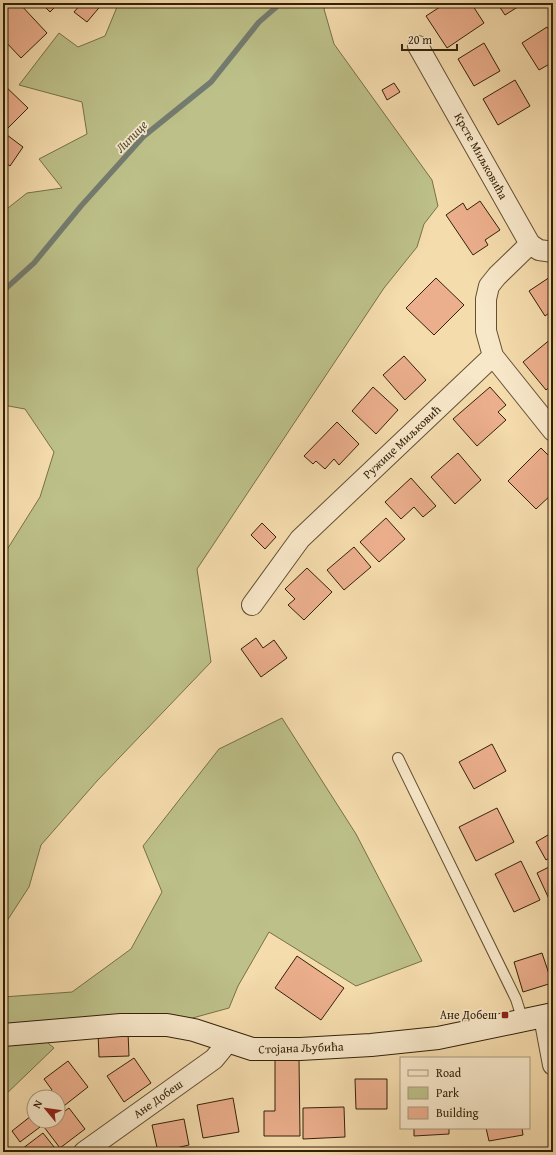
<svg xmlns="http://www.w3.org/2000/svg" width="556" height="1155" font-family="'Gentium Book Plus',serif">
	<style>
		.green { fill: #bdc089; stroke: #787049 }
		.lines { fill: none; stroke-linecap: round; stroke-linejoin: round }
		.stream { stroke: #747c70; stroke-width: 5.5 }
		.building { fill: #ecaf8d; stroke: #332109 }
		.lane-casing { stroke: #645032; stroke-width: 12 }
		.street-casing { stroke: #645032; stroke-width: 22 }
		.secondary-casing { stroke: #332109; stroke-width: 24 }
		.lane { stroke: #f8e8ca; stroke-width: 10 }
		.street { stroke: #f8e8ca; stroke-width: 20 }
		.secondary { stroke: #f8e8ca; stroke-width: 22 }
		.poi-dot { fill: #8f2418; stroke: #f8e8ca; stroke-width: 1.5 }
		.labels { text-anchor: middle; stroke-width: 3.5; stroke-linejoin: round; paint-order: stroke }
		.street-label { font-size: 12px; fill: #332109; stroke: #f8e8ca }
		.poi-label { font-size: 12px; fill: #332109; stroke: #f8e8ca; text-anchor: end }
		.water-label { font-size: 13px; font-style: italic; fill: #534f3c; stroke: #f8e8ca }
	</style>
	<rect width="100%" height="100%" fill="#f5dcad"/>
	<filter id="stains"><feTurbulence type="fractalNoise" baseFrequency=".005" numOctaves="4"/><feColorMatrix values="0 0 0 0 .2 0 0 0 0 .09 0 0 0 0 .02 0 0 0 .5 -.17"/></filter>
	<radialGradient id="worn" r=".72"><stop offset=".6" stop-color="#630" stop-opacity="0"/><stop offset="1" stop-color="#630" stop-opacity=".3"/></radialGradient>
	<path class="green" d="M113,3H328L324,9L334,44L432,180L438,206L424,224L417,247L384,288L197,569L211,662L97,781L41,845L29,887L3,927V556L40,497L54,452L25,409L3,405V212L27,193L62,188L39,159L87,134L82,102L19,85L59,33L78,47L105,36L117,7Z
		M282,718L356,834L422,961L356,986L269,932L238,986L229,1008L167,1025L36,1033L54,1048L3,1097V1048L7,1035H3V997L72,992L131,949L162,892L143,846L219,749Z"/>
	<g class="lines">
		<path class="stream" d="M3,291L34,263L81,206L144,136L211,82L259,22L281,3"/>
	</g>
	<path class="building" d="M4,3H19L47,33L21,58L3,39V4Z
		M41,3H59L50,12Z
		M82,3H103L87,22L74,12Z
		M446,3H471L484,23L447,48L426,16Z
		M497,3H524L505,15Z
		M547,27L553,36V62L539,70L522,43Z
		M484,43L500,71L474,86L458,59Z
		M515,80L530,106L498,125L483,99Z
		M394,83L400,92L387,100L382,90Z
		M3,84L28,108L6,130L3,126Z
		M3,132L23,147L10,166L3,161Z
		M480,201L500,230L485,240L488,245L473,255L446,215L463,203L467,210Z
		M553,275V310L545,316L529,291Z
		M436,278L464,305L434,335L406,308Z
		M552,338L553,384L546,390L523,362Z
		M404,356L426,380L405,400L383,375Z
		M373,387L398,410L376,434L352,411Z
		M490,387L506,405L498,412L506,420L477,446L453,419Z
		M337,422L359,444L339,465L334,459L325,469L316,461L313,464L304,456Z
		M541,448L553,460V493L536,509L508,481Z
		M458,453L481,480L455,504L431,477Z
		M411,478L436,506L423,517L414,507L401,519L385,502Z
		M386,518L405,539L379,562L360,542Z
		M262,523L276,537L265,549L251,535Z
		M354,547L371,567L344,590L327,570Z
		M307,568L332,592L304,620L288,605L295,599L285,589Z
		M256,638L263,648L274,640L287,658L261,677L241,649Z
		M492,744L506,771L474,789L459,762Z
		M497,808L514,842L476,861L459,827Z
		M553,832V856L546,860L536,842Z
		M521,861L540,900L514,912L495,874Z
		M553,865V897L549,899L537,873Z
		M542,953L552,983L523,992L514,962Z
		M297,956L344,988L321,1020L275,988Z
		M128,1032L129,1056L99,1057L98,1033Z
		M134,1058L151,1083L124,1102L107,1076Z
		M275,1059H299L300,1136H264V1111H275Z
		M68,1061L88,1087L60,1109L58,1106V1097H51L48,1094L52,1090L44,1079Z
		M355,1079H387V1109H356Z
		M233,1098L239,1132L203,1138L197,1105Z
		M34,1103V1116L28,1108Z
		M344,1107L345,1137L303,1139V1108Z
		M69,1108L85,1129L60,1148L44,1127L52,1121H58V1116Z
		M31,1116L40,1127L20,1142L12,1131Z
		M184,1119L189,1145L158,1152L152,1125Z
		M414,1128H449V1134L414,1136Z
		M486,1128H522L523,1135L489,1141Z
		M43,1133L58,1152H18Z"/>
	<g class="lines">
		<defs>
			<path id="lane" d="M398,758L516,999L523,1021"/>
			<path id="street" d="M418,46L530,244L539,250L553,252
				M530,244L497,276L489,286L486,299V331L493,356L553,431
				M252,605L300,539L493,356
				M544,1017L553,1065
				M84,1152L214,1059L228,1042"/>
			<path id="secondary" d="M3,1035L121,1025H167L194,1030L252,1049H300L371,1045L438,1038L553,1014"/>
		</defs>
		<use href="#lane" class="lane-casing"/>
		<use href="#street" class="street-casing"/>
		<use href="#secondary" class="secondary-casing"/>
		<use href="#lane" class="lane"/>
		<use href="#street" class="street"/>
		<use href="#secondary" class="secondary"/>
	</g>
	<rect class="poi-dot" x="501" y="1011" width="8" height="8" rx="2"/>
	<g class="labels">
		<g class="street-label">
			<text transform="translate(481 156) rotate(61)" y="4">Крсте Миљковића</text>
			<text transform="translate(402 442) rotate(-43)" y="4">Ружице Миљковић</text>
			<text transform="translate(301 1048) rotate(-2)" y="4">Стојана Љубића</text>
			<text transform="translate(158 1099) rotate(-35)" y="4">Ане Добеш</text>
		</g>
		<g class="poi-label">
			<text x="497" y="1019">Ане Добеш</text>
		</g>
		<g class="water-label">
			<text transform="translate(131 136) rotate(-46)" y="5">Липице</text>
		</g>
	</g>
	<rect width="556" height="1155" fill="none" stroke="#f5dcad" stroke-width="16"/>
	<rect x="4" y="4" width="548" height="1147" fill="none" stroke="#332109" stroke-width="2"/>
	<rect x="8" y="8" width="540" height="1139" fill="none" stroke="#332109"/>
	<rect x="400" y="1057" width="130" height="72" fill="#f8e8ca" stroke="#a9987d"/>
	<rect x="408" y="1070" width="20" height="6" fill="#f8e8ca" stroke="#a9987d"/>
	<text x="436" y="1077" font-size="12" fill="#332109">Road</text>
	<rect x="408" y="1087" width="20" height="12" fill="#bdc089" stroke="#a9987d"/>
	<text x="436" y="1097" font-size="12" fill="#332109">Park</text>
	<rect x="408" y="1107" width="20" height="12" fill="#ecaf8d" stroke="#a9987d"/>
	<text x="436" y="1117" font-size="12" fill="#332109">Building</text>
	<g transform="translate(46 1109) rotate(299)"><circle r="19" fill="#f8e8ca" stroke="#a9987d"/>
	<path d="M0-3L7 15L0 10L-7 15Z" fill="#8f2418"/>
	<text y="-6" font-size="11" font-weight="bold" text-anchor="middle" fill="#332109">N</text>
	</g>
	<path d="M402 44v6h55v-6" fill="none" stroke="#332109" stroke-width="2"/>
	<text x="408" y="44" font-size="12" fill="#332109" stroke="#f8e8ca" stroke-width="3" paint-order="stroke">20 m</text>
	<rect width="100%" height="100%" filter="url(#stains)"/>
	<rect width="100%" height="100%" fill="url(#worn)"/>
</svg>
